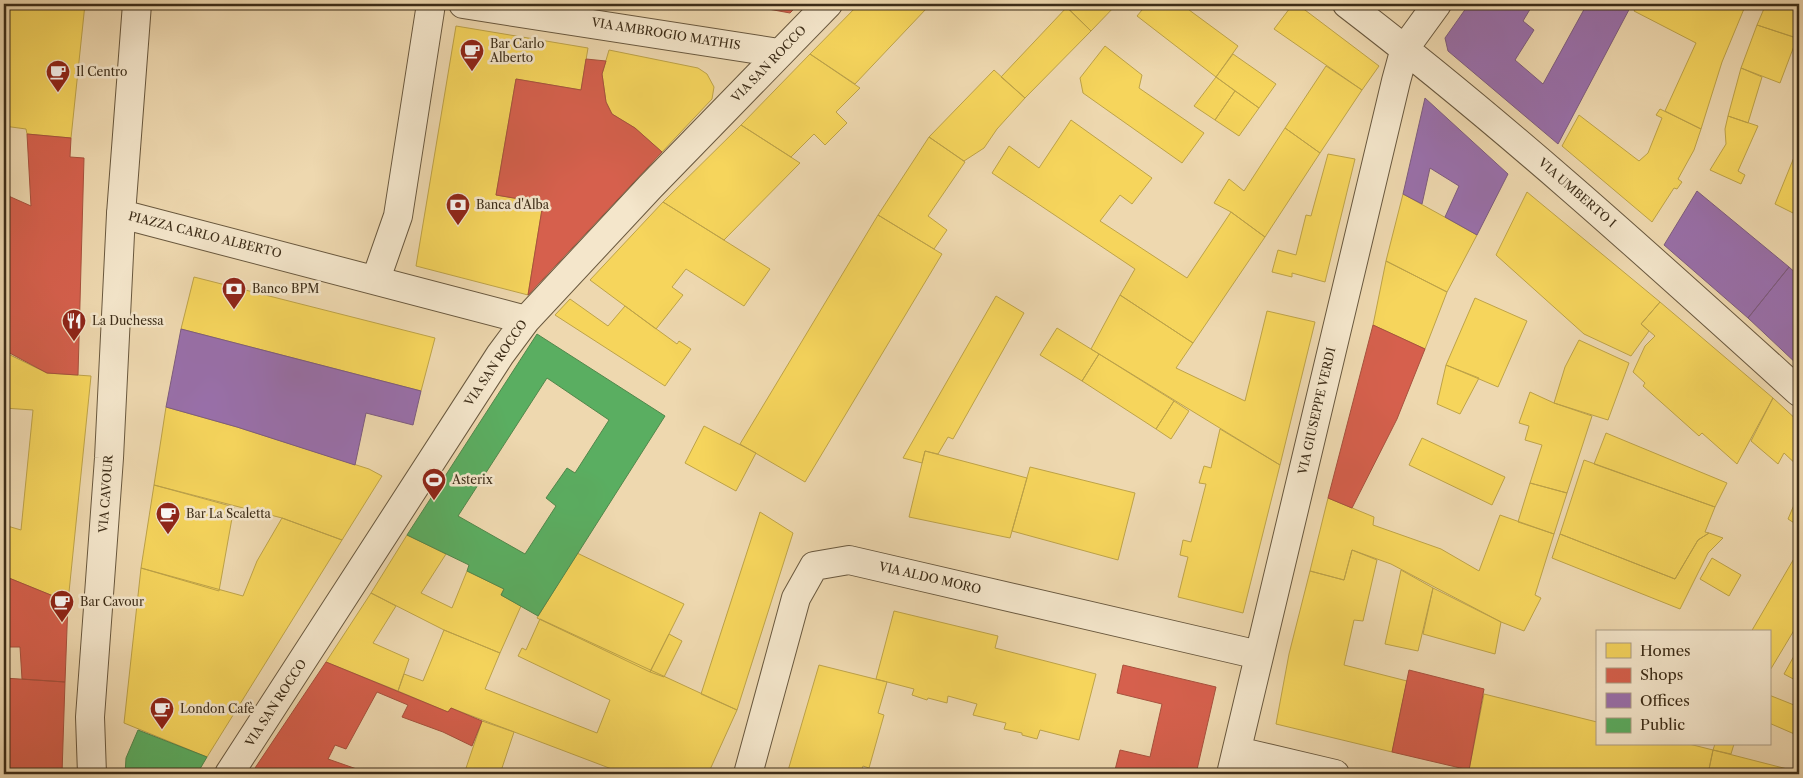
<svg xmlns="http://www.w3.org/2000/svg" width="1803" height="778" font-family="'Libre Caslon Text',serif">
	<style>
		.homes { fill: #f6d55c; stroke: #bea348 }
		.shops { fill: #d6604d; stroke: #a8513d }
		.offices { fill: #9970ab; stroke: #7d5c7f }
		.public { fill: #5aae61; stroke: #51874b; fill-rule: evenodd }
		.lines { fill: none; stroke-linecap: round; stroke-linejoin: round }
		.pedestrian-casing { stroke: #69583e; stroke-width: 30 }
		.minor-casing { stroke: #69583e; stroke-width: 30 }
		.pedestrian { stroke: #f4e6cb; stroke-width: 28 }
		.minor { stroke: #f4e6cb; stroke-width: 28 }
		.labels { text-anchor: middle; stroke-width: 5; stroke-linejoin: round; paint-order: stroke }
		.street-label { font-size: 12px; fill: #3d2d18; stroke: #f4e6cb }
		.poi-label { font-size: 12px; fill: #3d2d18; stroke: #f4e6cb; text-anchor: start }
	</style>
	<rect width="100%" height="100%" fill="#eed8af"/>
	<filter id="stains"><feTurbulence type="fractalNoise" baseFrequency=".004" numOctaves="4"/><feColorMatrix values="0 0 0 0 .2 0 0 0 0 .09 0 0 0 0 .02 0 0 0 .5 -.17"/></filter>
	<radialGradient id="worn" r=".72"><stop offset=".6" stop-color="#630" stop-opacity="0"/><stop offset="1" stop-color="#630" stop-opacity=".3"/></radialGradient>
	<path class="homes" d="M4,4H85L71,138L27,134L26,129L4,126Z
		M859,4H921L926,9L855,84L810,54Z
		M1063,4H1117L1091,31Z
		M1147,4H1181L1238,46L1216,77L1137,16Z
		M1293,4H1297L1379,66L1362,90L1274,29Z
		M1638,4H1746L1722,62L1701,129L1665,111L1696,43L1634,11Z
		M1766,4H1799V39L1757,25Z
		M1067,7L1091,31L1025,98L1001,77Z
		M1757,25L1797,38L1780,83L1741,68Z
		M456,26L588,48L581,90L516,79L496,195L543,203L528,295L416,266Z
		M1105,46L1142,75L1139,88L1204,133L1182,163L1083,93L1080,78Z
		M609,50L698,68L707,74L714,87L712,99L662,152L635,128L612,114L606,102L602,74Z
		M810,54L860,88L836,112L847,123L825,145L814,134L791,157L741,125Z
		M1233,54L1276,84L1259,108L1216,77Z
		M1326,66L1362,90L1320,153L1285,128Z
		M1741,68L1762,77L1748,123L1728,116Z
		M994,70L1025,98L997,129L984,148L964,161L929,137Z
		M1216,77L1235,91L1215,120L1194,106Z
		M1235,91L1259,108L1239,136L1215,120Z
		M1660,109L1701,129L1694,150L1678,179L1682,182L1677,189L1674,188L1652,222L1562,146L1579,115L1639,161L1648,153L1662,118L1656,115Z
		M1728,116L1758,126L1738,171L1745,175L1741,184L1710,170L1726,144L1725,129Z
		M1071,120L1152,178L1132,204L1120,195L1100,221L1187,278L1231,212L1265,237L1193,343L1120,295L1135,269L992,173L1009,146L1039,168Z
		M741,125L800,163L724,240L663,202Z
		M1285,128L1320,153L1265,237L1231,212L1214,203L1229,179L1244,191Z
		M929,137L965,162L928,216L947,230L934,249L878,215Z
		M1799,145V216L1775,204Z
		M1328,154L1355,159L1325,282L1292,273V277L1272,272L1278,250L1296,255L1306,215L1311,216Z
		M1527,192L1660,302L1641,324L1649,331L1631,356L1584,334L1496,255Z
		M1403,194L1477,235L1447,292L1386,261Z
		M663,202L770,269L744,306L686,269L672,287L683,295L656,329L590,280Z
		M878,215L942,254L805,482L740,444Z
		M1386,261L1447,292L1425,349L1373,325Z
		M194,277L435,338L421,391L181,329Z
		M1120,295L1193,343L1176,368L1245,401L1267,311L1315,322L1280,465L1091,349Z
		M996,296L1024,313L953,439L948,437L938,454L925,451L922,463L903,458Z
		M1475,298L1527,321L1498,387L1446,365Z
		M570,299L608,326L625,306L677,344L679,341L691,349L665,386L555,315Z
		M1660,302L1773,398L1737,464L1702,433L1699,436L1643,386L1645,383L1633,372L1645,346L1655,336L1641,324Z
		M1057,328L1099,354L1082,381L1040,355Z
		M1579,340L1629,363L1608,420L1554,403L1565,367Z
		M4,352L47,373L91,376L68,602L4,576V525L21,530L33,410L4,408Z
		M1099,354L1174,401L1156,429L1082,381Z
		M1446,365L1479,378L1460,414L1437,404Z
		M1530,392L1554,403L1592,416L1567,493L1530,483L1542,445L1525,440L1529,426L1519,423Z
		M1773,398L1799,422V467L1784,453L1778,464L1751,441Z
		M1174,401L1189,411L1171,439L1156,429Z
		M166,407L237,427L369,469L382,476L342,540L282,518L154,485Z
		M704,426L756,453L736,491L685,463Z
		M1220,429L1280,465L1243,613L1178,597L1188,557L1180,555L1183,540L1191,542L1206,484L1199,483L1204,466L1211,468Z
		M1606,433L1727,483L1715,507L1594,464Z
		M1422,438L1505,477L1492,505L1409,465Z
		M925,451L1027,478L1010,538L909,517Z
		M1584,460L1715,507L1705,532L1709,533L1698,540L1675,579L1560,534Z
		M1030,467L1135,493L1118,560L1012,531Z
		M1530,483L1567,493L1554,534L1518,522Z
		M154,485L234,507L219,591L141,568Z
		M1328,498L1374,517L1373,525L1441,549L1479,571L1500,515L1554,534L1535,595L1541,598L1524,631L1501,622L1391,564L1352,550L1344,580L1310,571Z
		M1794,505L1799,508V526L1788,519Z
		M760,512L793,533L737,710L701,694Z
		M282,518L342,540L207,757L124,723L141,568L243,596L257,561Z
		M1709,533L1723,538L1708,553L1680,609L1552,558L1560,534L1675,579L1698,540Z
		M407,535L446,554L421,593L452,608L467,571L504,589L501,595L521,606L500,653L444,630L371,593Z
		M1352,550L1377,560L1363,621L1354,620L1344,665L1407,681L1392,752L1276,724L1289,654L1310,571L1344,580Z
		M1799,550V622L1769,672V632H1751Z
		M577,553L684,604L650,672L537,618Z
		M1712,558L1741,575L1729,596L1700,579Z
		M1401,570L1433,588L1418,651L1385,644Z
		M1433,588L1501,622L1495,654L1423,634Z
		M371,593L396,606L373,643L409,659L398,691L326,662Z
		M894,611L998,636L995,648L1096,674L1079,740L1040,730L1037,739L1022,735V733L1004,729L1006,723L973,715L977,704L948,696L947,703L928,698L927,700L912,695L914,689L876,679Z
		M540,619L737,710L708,774H625L451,708L448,712L398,691L404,674L423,681L444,630L500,653L485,689L597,733L610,700L518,656L522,648L526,650Z
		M669,634L682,641L664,677L650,672Z
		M1799,647V682L1784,674Z
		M819,665L887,682L878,713L884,715L869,768L863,766L860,774H787Z
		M1484,694L1597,722V744H1689L1713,750L1708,774H1486L1469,770Z
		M1769,695L1799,707V736L1769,723Z
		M482,721L514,732L500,774H464Z
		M1715,744H1734L1731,754L1713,750Z
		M1713,750L1799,772V774H1708Z"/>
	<path class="shops" d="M752,4H799L790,13L752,6Z
		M586,59L606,61L602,74L606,102L612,114L635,128L662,152L528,295L543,203L496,195L516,79L581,90Z
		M27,134L71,138L70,157L84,158L78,375L47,373L4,350V194L31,206Z
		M1373,325L1425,349L1397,419L1352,508L1328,498Z
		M4,576L68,602L65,682L22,679L20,647H4Z
		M326,662L448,712L451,708L482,721L472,746L443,732L402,717L408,705L377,692L346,749L335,745L328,759L371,774H251Z
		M1123,665L1216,687L1196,774H1114L1120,750L1150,757L1162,704L1117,693Z
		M1409,670L1484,689L1469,770L1392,752Z
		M4,678L65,682L62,774H4Z"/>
	<path class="offices" d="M1469,4H1530L1532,6L1523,21L1534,30L1515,60L1543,84L1587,4H1632L1558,144L1448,51L1445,38Z
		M1425,98L1508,174L1477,235L1445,217L1459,186L1430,168L1422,204L1403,194Z
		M1697,191L1789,267L1748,318L1664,245Z
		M1789,267L1799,276V366L1748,318Z
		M181,329L421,391L413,425L366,413L355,465L237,427L166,407Z"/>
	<path class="public" d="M537,334L665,416L538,616L501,595L504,589L467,571L469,565L407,535ZM547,378L609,420L575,473L567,468L546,498L556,506L525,554L458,516Z
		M138,730L207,757L197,774H125L126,758Z"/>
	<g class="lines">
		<defs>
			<path id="pedestrian" d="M92,774L90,717L109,458L121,214"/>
			<path id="minor" d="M137,4L121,214L526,320
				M463,4L779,53
				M1347,4C1505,125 1652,259 1799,392
				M376,279L398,216L431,4
				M1237,751L1335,774
				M229,774L500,355L526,320L650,187L828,4
				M748,774L796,598L814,566L849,560L1259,655
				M1231,774L1396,81L1405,48L1437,4"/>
		</defs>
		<use href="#pedestrian" class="pedestrian-casing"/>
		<use href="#minor" class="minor-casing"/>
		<use href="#pedestrian" class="pedestrian"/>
		<use href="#minor" class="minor"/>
	</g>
	<defs>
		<symbol id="cafe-pin" viewBox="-11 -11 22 30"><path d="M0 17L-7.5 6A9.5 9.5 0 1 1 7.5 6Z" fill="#8f2418" stroke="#f4e6cb"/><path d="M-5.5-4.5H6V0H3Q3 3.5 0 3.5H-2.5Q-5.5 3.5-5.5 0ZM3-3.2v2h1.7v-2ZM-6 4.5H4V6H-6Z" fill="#fff"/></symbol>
		<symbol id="bank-pin" viewBox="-11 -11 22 30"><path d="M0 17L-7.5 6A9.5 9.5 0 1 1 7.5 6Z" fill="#8f2418" stroke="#f4e6cb"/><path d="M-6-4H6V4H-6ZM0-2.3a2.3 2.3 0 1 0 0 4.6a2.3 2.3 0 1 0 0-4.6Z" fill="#fff"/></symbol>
		<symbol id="restaurant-pin" viewBox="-11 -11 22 30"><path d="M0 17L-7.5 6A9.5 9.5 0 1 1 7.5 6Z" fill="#8f2418" stroke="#f4e6cb"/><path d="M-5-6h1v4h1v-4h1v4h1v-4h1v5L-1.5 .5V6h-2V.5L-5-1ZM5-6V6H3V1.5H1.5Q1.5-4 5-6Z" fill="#fff"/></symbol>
		<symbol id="stadium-pin" viewBox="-11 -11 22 30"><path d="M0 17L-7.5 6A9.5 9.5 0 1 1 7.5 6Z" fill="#8f2418" stroke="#f4e6cb"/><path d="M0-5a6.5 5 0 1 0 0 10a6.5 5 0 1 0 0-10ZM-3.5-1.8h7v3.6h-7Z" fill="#fff"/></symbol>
	</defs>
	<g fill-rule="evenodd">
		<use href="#cafe-pin" x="458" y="37" width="28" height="38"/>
		<use href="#cafe-pin" x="44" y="58" width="28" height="38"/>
		<use href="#bank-pin" x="444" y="191" width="28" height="38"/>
		<use href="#bank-pin" x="220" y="275" width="28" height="38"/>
		<use href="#restaurant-pin" x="60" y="307" width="28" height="38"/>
		<use href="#stadium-pin" x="420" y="466" width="28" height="38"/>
		<use href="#cafe-pin" x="154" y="500" width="28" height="38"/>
		<use href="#cafe-pin" x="48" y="588" width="28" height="38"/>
		<use href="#cafe-pin" x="148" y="695" width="28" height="38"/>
	</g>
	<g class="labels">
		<g class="street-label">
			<text transform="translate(666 34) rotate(9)" y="4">VIA AMBROGIO MATHIS</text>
			<text transform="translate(769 64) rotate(-46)" y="4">VIA SAN ROCCO</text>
			<text transform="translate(1577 193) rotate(41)" y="4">VIA UMBERTO I</text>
			<text transform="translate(205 235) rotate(14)" y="4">PIAZZA CARLO ALBERTO</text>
			<text transform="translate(496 363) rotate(-56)" y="4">VIA SAN ROCCO</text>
			<text transform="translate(1317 411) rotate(-77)" y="4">VIA GIUSEPPE VERDI</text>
			<text transform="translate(106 494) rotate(-86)" y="4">VIA CAVOUR</text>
			<text transform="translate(930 578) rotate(13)" y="4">VIA ALDO MORO</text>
			<text transform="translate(276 703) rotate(-57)" y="4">VIA SAN ROCCO</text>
		</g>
		<g class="poi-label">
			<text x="490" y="48">Bar Carlo<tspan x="490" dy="14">Alberto</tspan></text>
			<text x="76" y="76">Il Centro</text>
			<text x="476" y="209">Banca d'Alba</text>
			<text x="252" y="293">Banco BPM</text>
			<text x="92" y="325">La Duchessa</text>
			<text x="452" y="484">Asterix</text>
			<text x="186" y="518">Bar La Scaletta</text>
			<text x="80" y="606">Bar Cavour</text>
			<text x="180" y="713">London Cafè</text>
		</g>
	</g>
	<rect width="1803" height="778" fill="none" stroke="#eed8af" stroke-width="20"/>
	<rect x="5" y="5" width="1793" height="768" fill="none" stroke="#3d2d18" stroke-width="2.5"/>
	<rect x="10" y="10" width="1783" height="758" fill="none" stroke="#3d2d18"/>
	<rect x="1596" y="630" width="175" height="115" fill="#f4e6cb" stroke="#ab9c83"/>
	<rect x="1606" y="643" width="25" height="15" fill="#f6d55c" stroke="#ab9c83"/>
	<text x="1640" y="656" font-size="15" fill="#3d2d18">Homes</text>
	<rect x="1606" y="668" width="25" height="15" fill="#d6604d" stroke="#ab9c83"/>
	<text x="1640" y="680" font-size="15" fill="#3d2d18">Shops</text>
	<rect x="1606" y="693" width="25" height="15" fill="#9970ab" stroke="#ab9c83"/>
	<text x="1640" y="706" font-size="15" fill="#3d2d18">Offices</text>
	<rect x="1606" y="718" width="25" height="15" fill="#5aae61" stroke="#ab9c83"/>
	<text x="1640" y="730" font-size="15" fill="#3d2d18">Public</text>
	<rect width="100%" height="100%" filter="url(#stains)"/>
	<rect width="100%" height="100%" fill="url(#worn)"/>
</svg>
